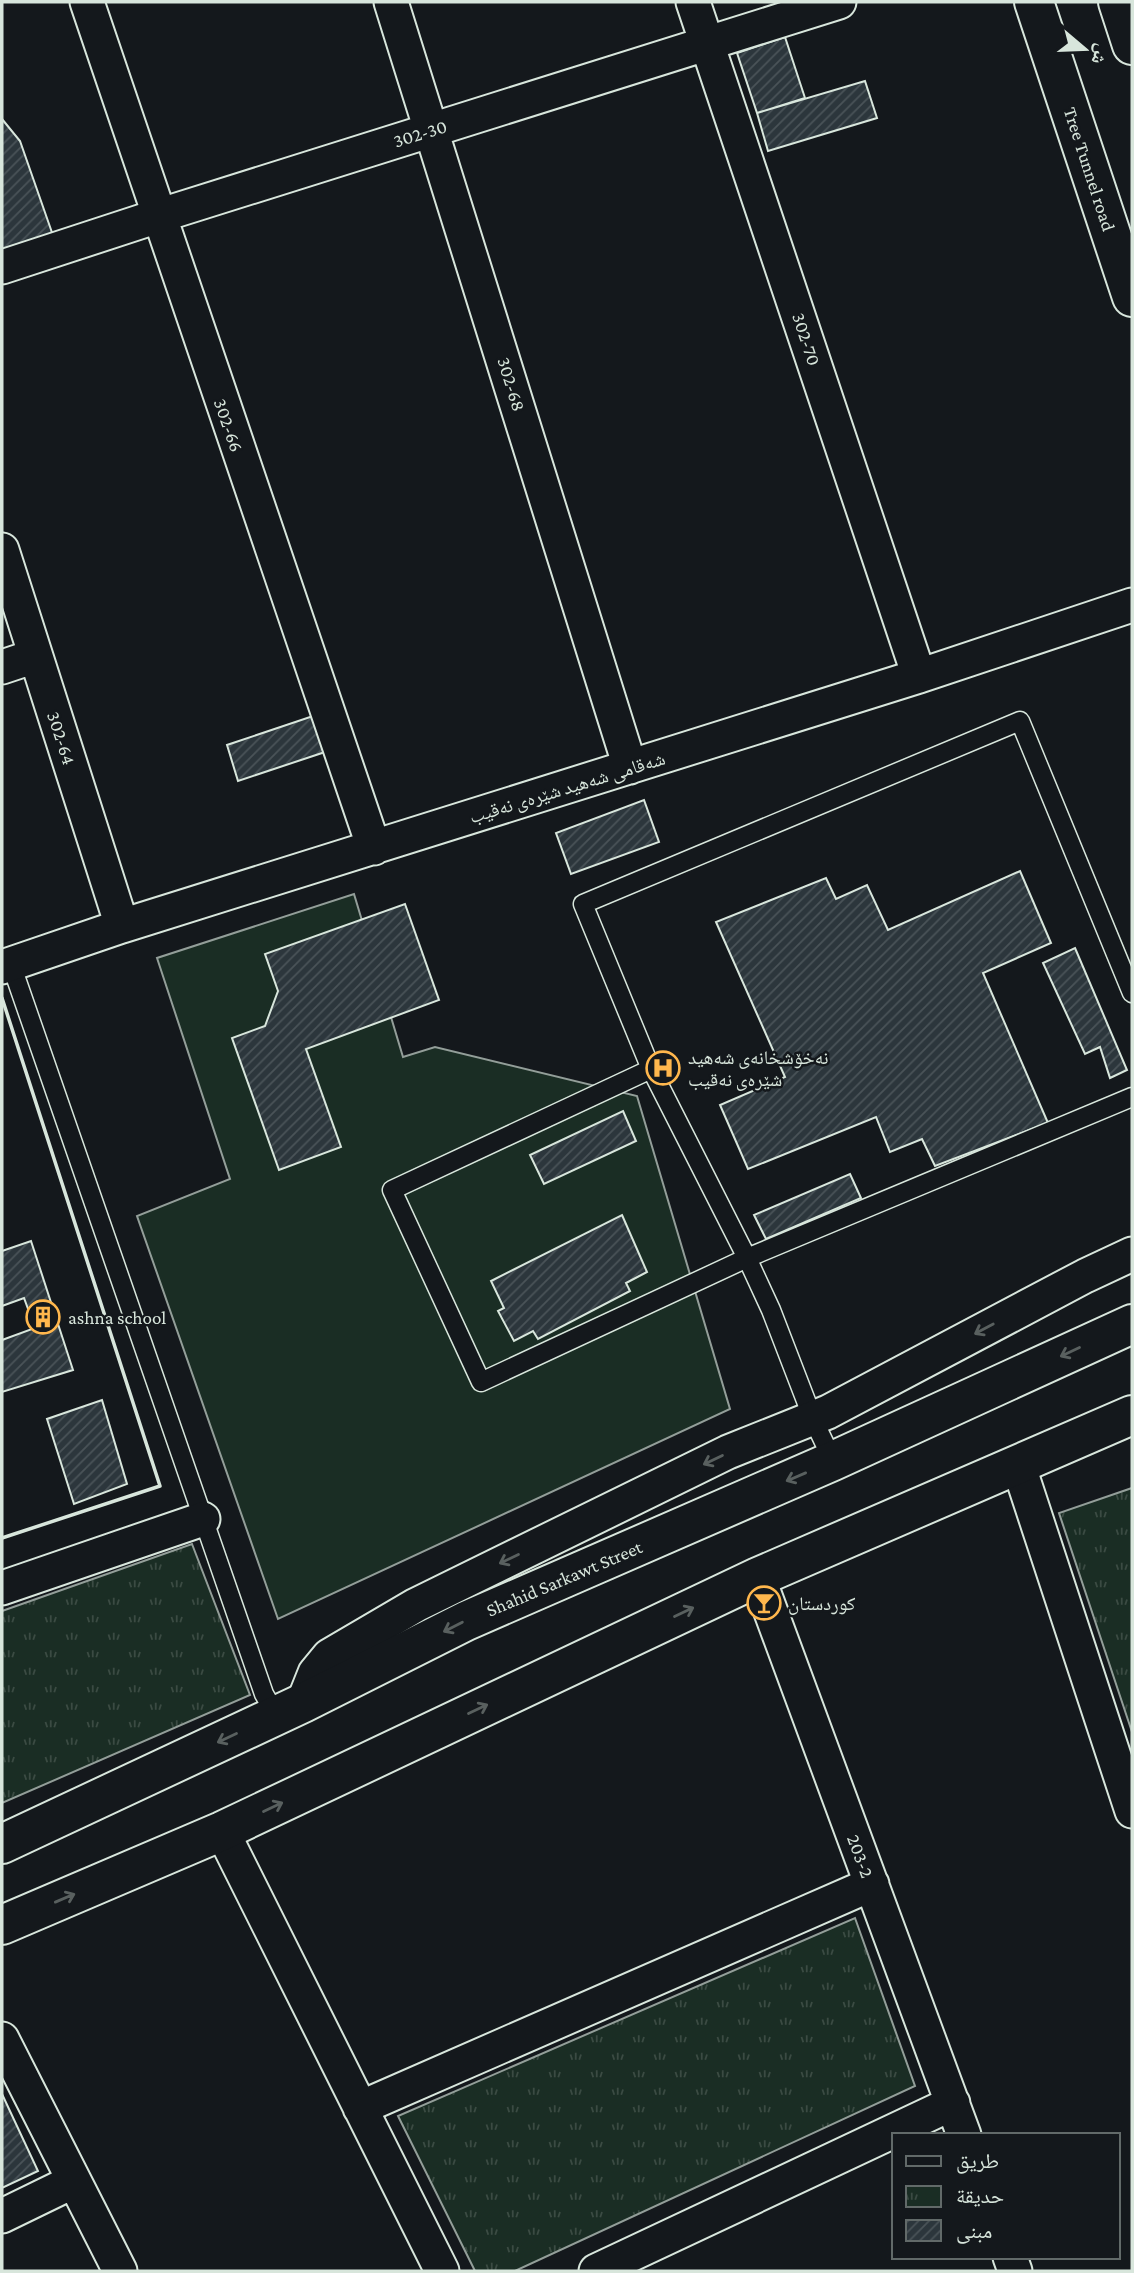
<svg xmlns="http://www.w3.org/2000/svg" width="1134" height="2273" font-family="'Crimson Pro','Noto Naskh Arabic',serif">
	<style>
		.green { fill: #1a2d24; stroke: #939e99; stroke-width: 2 }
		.park { fill: url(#park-tufts); stroke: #939e99; stroke-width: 2 }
		.building { fill: url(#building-hatch); stroke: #d8e6dc; stroke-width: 2 }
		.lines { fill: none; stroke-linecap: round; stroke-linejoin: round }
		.service-casing { stroke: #d8e6dc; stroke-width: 21 }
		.minor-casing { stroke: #d8e6dc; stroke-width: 37 }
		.primary-casing { stroke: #d8e6dc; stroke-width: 42 }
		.service { stroke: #14181c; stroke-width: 18 }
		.minor { stroke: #14181c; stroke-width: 33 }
		.primary { stroke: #14181c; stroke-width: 38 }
		.wall { stroke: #d8e6dc; stroke-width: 3.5 }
		.oneway { stroke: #59605f }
		.labels { text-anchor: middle; stroke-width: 5; stroke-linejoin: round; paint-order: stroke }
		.street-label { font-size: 19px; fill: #d8e6dc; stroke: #14181c }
		.poi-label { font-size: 19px; fill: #d8e6dc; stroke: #14181c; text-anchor: start }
	</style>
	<defs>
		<pattern id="park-tufts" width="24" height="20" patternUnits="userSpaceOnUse" patternTransform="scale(1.75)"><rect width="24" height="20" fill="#1a2d24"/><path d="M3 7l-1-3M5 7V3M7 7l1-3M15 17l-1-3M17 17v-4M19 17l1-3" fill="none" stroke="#3b4b43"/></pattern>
		<pattern id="building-hatch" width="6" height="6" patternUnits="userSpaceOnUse" patternTransform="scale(1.75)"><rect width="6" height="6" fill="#2c363c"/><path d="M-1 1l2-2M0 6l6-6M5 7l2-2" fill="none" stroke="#4a5358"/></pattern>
	</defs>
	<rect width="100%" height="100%" fill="#14181c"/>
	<path class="green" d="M354,894L403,1057L435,1047L637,1096L730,1409L278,1619L137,1216L230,1179L157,958Z"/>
	<path class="park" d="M1132,1488V1732L1059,1513Z
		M192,1544L250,1695L2,1803V1611Z
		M855,1918L915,2086L515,2271H475L398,2116Z"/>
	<path class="building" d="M785,37L805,98L757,113L737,53Z
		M865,81L877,118L768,151L757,113Z
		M2,119L20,141L56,244L2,260Z
		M319,714L331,750L238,781L227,745Z
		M644,800L659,842L571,874L556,833Z
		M1020,871L1051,943L983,973L1048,1123L935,1166L922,1139L890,1152L876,1117L748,1169L720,1105L785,1077L716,922L826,878L836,899L867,885L888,930Z
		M405,904L439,1000L306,1049L341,1147L279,1170L232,1038L265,1026L278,991L265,954Z
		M1075,948L1127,1070L1110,1078L1100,1047L1085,1054L1043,963Z
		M623,1111L636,1141L544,1184L530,1155Z
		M850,1174L861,1198L766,1239L754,1215Z
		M622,1215L647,1272L626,1283L630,1291L538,1339L533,1331L514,1341L498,1311L504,1308L491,1281Z
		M31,1241L73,1370L2,1392V1340L35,1328L24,1298L2,1306V1251Z
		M102,1400L127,1484L74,1504L47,1419Z
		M2,2094L38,2171L2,2188Z"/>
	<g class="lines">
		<defs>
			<path id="service" d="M11,964L264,1694L276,1715
				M651,1069L392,1190L481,1382L747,1258L1132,1097
				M833,1461L813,1419L771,1310L747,1258L651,1069L583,904L1020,721L1132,993"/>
			<path id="minor" d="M87,2L374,848
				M391,2L630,767
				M693,2L919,676
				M2,267L158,216L839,2
				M2,550L122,926
				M2,667L35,656
				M2,967L122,926L919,676L1132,605
				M1018,1464L1132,1811
				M758,1577L964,2135
				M2,1588L203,1519
				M303,1703L315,1673L329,1656L416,1605L728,1452L828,1412L1085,1276L1132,1254
				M222,1831L442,2271
				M2,2039L120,2271
				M360,2108L872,1884
				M2,2216L74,2181
				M1010,2257L1015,2271
				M596,2271L953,2103"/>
			<path id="primary" d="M1034,2L1132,297
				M1118,2L1132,45
				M2,1844L303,1703L466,1621L833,1461L1132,1324
				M2,1925L222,1831L758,1577L1132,1415"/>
		</defs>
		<use href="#service" class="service-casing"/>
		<use href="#minor" class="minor-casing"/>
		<use href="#primary" class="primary-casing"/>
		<use href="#service" class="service"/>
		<use href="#minor" class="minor"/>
		<use href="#primary" class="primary"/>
		<path class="wall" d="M2,998L160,1486L2,1538"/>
	</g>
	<defs><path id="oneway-shaft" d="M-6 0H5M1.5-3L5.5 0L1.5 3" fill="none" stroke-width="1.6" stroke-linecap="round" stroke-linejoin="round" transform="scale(1.75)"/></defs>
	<g class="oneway">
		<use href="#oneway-shaft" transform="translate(984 1329) rotate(152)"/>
		<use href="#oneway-shaft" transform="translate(1070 1352) rotate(155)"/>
		<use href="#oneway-shaft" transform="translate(713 1460) rotate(154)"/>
		<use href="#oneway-shaft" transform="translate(796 1477) rotate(157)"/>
		<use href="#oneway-shaft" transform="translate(509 1559) rotate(154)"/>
		<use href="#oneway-shaft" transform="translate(684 1612) rotate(-25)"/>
		<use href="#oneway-shaft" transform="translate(453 1627) rotate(153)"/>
		<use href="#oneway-shaft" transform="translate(478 1709) rotate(-25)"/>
		<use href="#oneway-shaft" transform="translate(227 1738) rotate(155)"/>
		<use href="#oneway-shaft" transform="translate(273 1807) rotate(-25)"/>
		<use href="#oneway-shaft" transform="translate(65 1898) rotate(-23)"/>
	</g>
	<defs>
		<symbol id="hospital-ring" viewBox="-11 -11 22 22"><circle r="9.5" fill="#14181c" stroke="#ffb74d" stroke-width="1.5"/><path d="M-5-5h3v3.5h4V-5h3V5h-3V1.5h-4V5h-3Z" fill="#ffb74d"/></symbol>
		<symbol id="building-ring" viewBox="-11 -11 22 22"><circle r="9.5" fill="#14181c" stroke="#ffb74d" stroke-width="1.5"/><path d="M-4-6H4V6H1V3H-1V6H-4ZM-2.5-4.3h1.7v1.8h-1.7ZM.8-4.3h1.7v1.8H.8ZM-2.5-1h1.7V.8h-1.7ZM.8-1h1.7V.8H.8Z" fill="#ffb74d"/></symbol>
		<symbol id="bar-ring" viewBox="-11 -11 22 22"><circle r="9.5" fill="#14181c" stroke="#ffb74d" stroke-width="1.5"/><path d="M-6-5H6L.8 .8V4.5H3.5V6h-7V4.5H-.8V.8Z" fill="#ffb74d"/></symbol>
	</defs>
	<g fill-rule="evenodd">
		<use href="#hospital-ring" x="644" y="1049" width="38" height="38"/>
		<use href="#building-ring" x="24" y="1298" width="38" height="38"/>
		<use href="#bar-ring" x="745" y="1584" width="38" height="38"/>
	</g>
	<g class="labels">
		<g class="street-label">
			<text transform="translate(420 133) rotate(-17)" y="7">302-30</text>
			<text transform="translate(1090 169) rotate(72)" y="7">Tree Tunnel road</text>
			<text transform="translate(807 339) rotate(72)" y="7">302-70</text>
			<text transform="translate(512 384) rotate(73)" y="7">302-68</text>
			<text transform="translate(229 425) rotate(71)" y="7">302-66</text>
			<text transform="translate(62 738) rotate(72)" y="7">302-64</text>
			<text transform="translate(567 787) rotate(-17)" y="7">شەقامی شەهید شێرەی نەقیب</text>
			<text transform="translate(564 1578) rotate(-23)" y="7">Shahid Sarkawt Street</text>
			<text transform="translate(861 1856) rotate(70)" y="7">203-2</text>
		</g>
		<g class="poi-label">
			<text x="688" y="1064">نەخۆشخانەی شەهید<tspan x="688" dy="22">شێرەی نەقیب</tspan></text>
			<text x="68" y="1324">ashna school</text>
			<text x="788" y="1610">كوردستان</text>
		</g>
	</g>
	<rect width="1134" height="2273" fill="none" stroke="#d8e6dc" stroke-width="7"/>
	<rect x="892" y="2133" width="228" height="126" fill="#14181c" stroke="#626a69" stroke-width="2"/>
	<rect x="906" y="2156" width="35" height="10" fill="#14181c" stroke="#626a69" stroke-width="2"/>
	<text x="956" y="2168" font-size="21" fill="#d8e6dc">طريق</text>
	<rect x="906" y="2186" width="35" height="21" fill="url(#park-tufts)" stroke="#626a69" stroke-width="2"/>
	<text x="956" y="2203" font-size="21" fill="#d8e6dc">حديقة</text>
	<rect x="906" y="2220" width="35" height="21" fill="url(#building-hatch)" stroke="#626a69" stroke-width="2"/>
	<text x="956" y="2238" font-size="21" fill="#d8e6dc">مبنى</text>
	<g transform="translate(1085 49) rotate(109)" stroke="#14181c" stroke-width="5" paint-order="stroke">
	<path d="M0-5L12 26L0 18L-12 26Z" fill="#d8e6dc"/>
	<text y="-10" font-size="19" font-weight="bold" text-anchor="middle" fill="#d8e6dc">ش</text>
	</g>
</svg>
